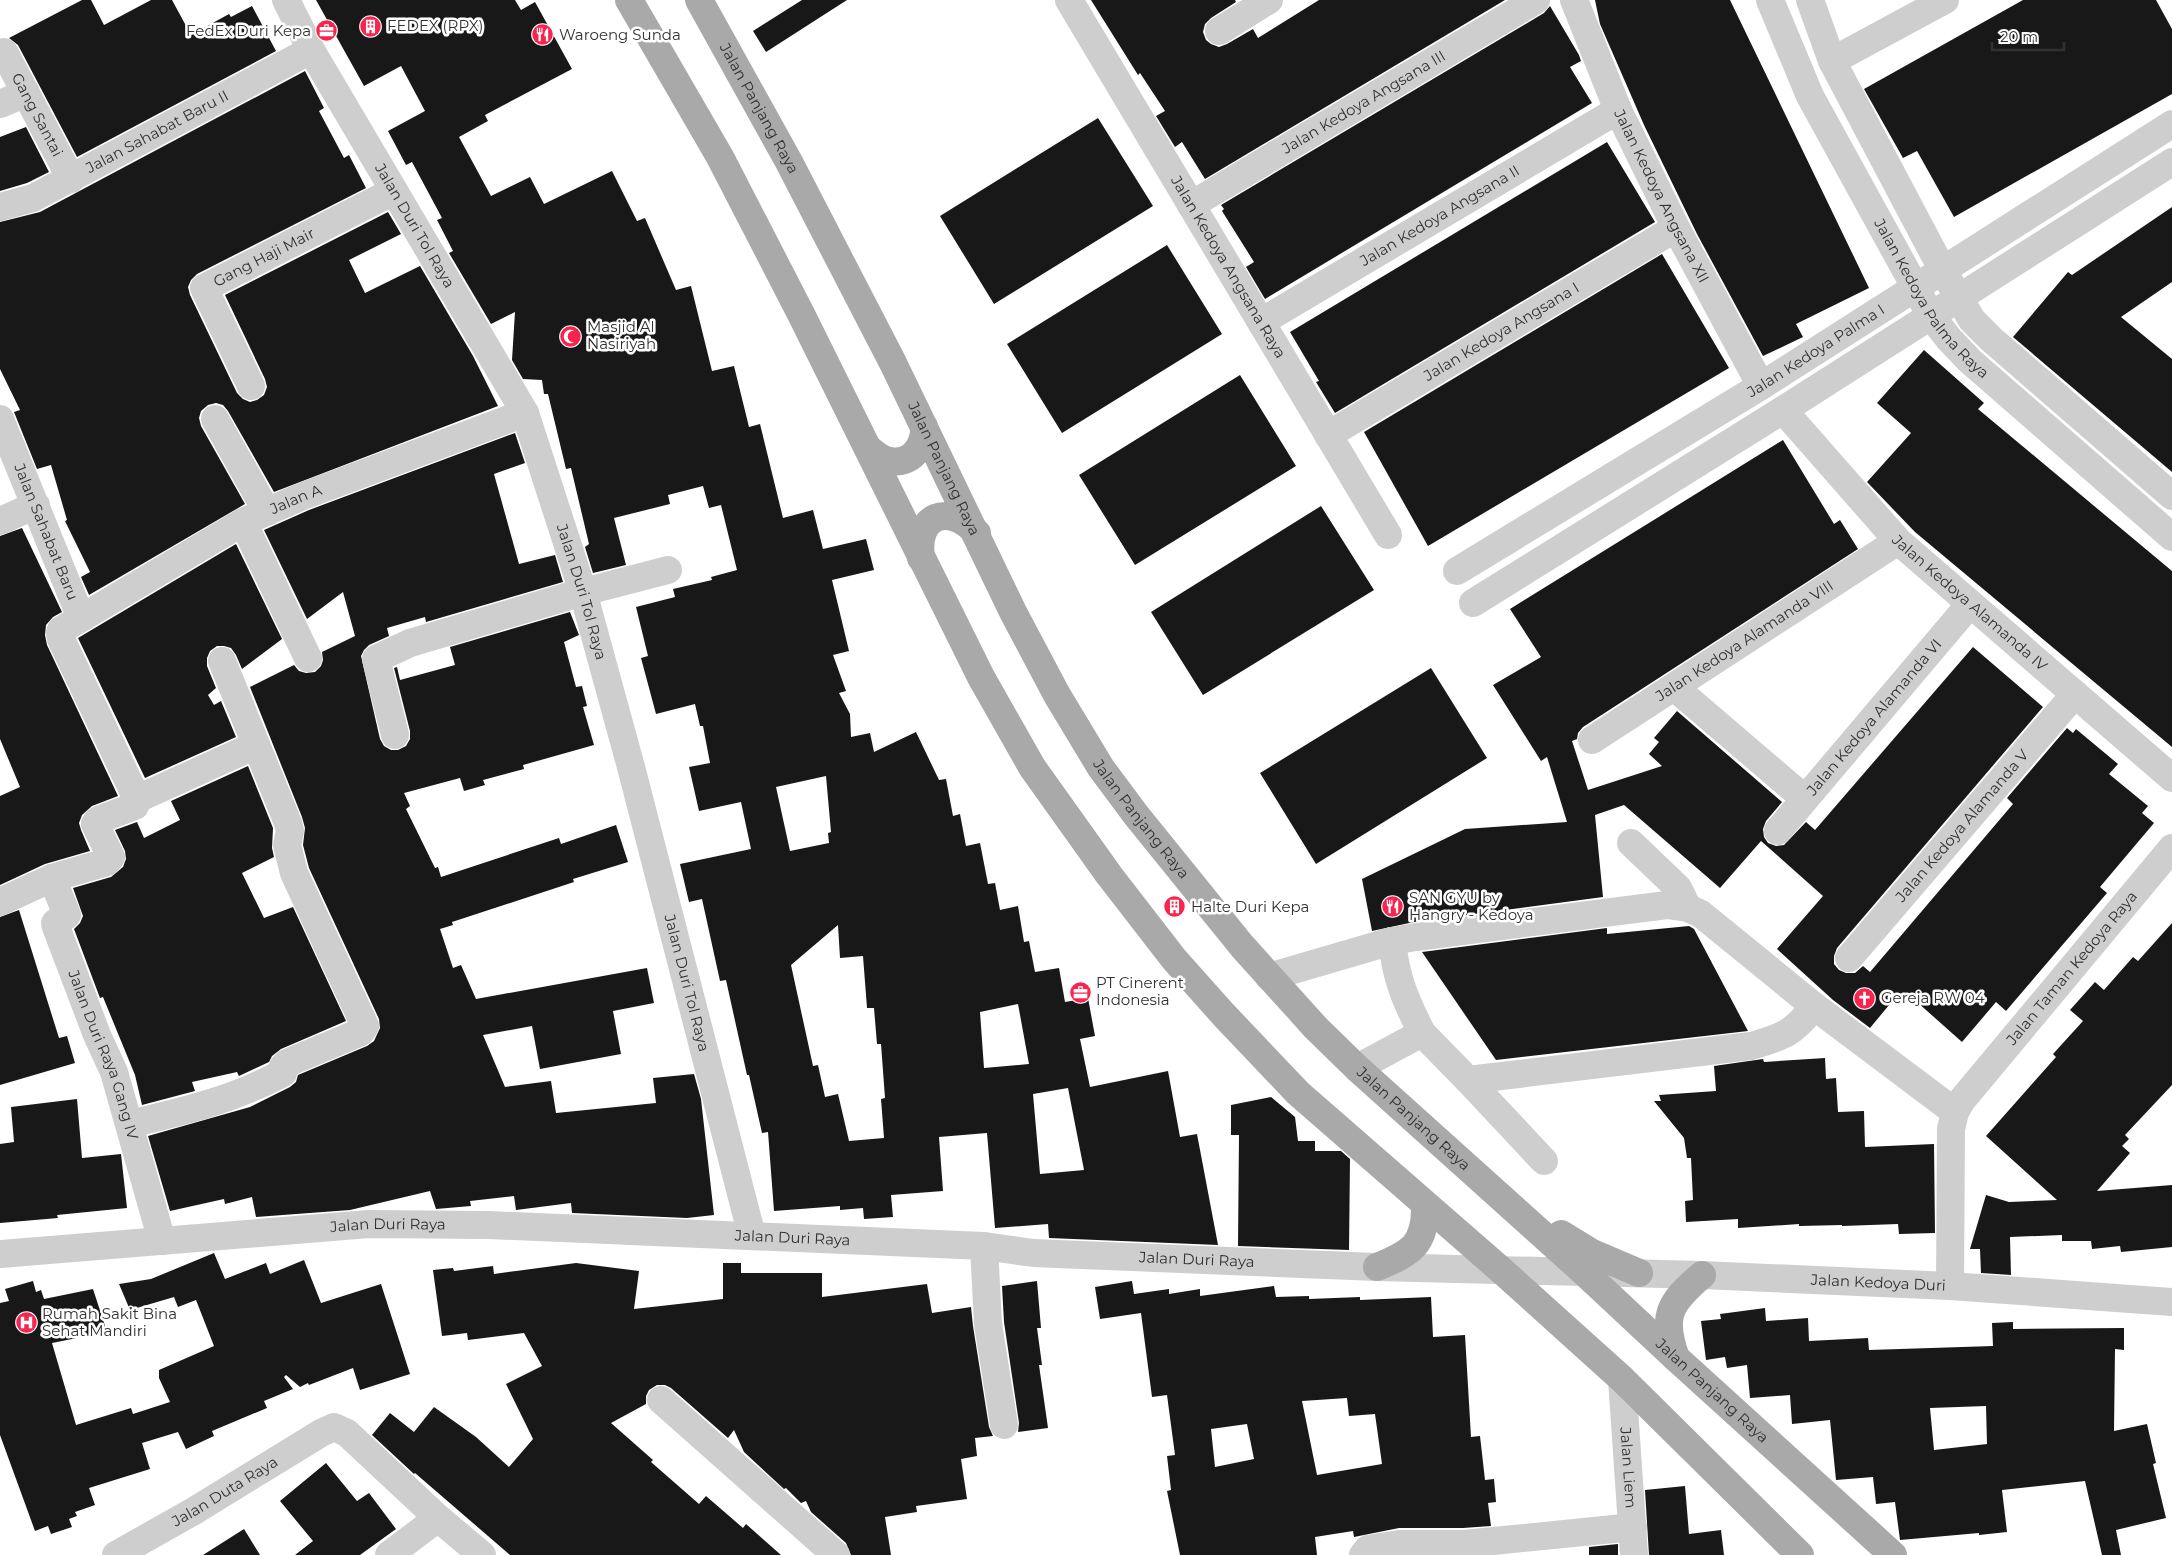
<svg xmlns="http://www.w3.org/2000/svg" width="2172" height="1555" font-family="Montserrat,sans-serif">
	<style>
		.building { fill: #181818; fill-rule: evenodd }
		.lines { fill: none; stroke-linecap: round; stroke-linejoin: round }
		.minor { stroke: #cecece; stroke-width: 28 }
		.tertiary { stroke: #cecece; stroke-width: 28 }
		.primary { stroke: #a9a9a9; stroke-width: 28 }
		.labels { text-anchor: middle; stroke-width: 5; stroke-linejoin: round; paint-order: stroke }
		.poi-label { font-size: 15px; fill: #313131; stroke: #fff; text-anchor: start }
		.street-label { font-size: 15px; fill: #313131; stroke: #fff }
	</style>
	<rect width="100%" height="100%" fill="#fff"/>
	<path class="building" d="M82,0H91L104,25L151,0H172L191,35L229,14L231,17L252,6L276,51L77,157L18,45L9,38Z
		M316,0H515L521,10L535,2L572,69L485,115L488,121L459,137L491,196L530,177L544,204L612,171L637,221L645,218L676,290L691,286L712,371L734,366L749,427L760,424L783,518L813,510L823,549L866,539L874,570L832,580L849,651L833,655L846,691L839,693L850,714L851,737L870,733L874,752L916,732L939,780L946,779L953,816L960,814L966,846L980,843L988,884L995,883L1000,910L1018,906L1024,942L1029,941L1035,972L1059,968L1065,1002L1088,998L1095,1036L1080,1039L1090,1087L1168,1071L1180,1137L1197,1134L1218,1245L1049,1238L1048,1224L995,1228L987,1133L939,1137L943,1191L891,1195L893,1217L864,1219L863,1208L840,1210V1206L774,1211L768,1132L762,1133L749,1075H747L726,980L720,981L702,899L689,902L680,864L751,849L741,802L699,811L689,767L710,763L703,726H700L695,704L656,714L641,658L648,656L636,607L675,597L673,589L712,580L711,577L737,570L721,505L709,508L703,486L668,495L670,504L614,518L626,565L593,573L585,547L589,544L571,468L566,469L548,394H544L542,380L523,379L512,360L515,312L491,324L449,253L453,251L437,220L442,218L412,162L406,165L388,131L425,111L401,66L364,86ZM826,776L831,832L828,833L829,843L790,851L776,787ZM838,925L840,958L863,956L867,1008H874L877,1044H881L885,1098L881,1099L884,1138L849,1141L838,1094L825,1097L818,1065L813,1066L791,965ZM1018,1004L1029,1064L984,1068L980,1012ZM1068,1088L1084,1170L1040,1174L1033,1094Z
		M802,0H847L766,52L753,31Z
		M1091,0H1235L1236,2L1211,18L1205,24L1203,32L1206,40L1211,44L1219,47L1227,44L1253,29L1258,38L1319,0H1505L1205,179L1182,142L1175,147L1156,116L1165,111L1140,73L1138,75Z
		M1595,0H1730L1869,288L1796,324L1803,337L1763,356L1697,234L1644,125L1600,24Z
		M2023,0H2156L2172,29V94L1954,217L1917,151L1903,158L1864,89Z
		M1550,6L1579,55L1581,61L1570,67L1592,103L1265,299L1246,267L1254,262L1222,211L1224,209L1221,205L1544,13Z
		M305,71L324,108L319,111L344,158L349,155L366,188L197,274L191,280L188,287L190,295L237,393L243,399L250,402L257,400L264,395L267,387L265,379L225,295L388,212L401,234L349,260L365,293L420,266L473,356L498,406L274,492L228,411L223,405L216,403L208,405L201,411L199,418L201,426L245,504L89,595L81,577L90,572L65,521L67,520L51,465L37,469L14,412L20,410L0,369V222L40,212Z
		M1098,118L1153,206L994,304L940,216Z
		M26,127L49,172L27,183L0,191V137Z
		M1607,142L1655,222L1335,413L1316,382L1319,381L1290,332Z
		M2172,207V282L2121,317L2172,359V472L2013,337L2068,272L2072,275Z
		M1167,245L1222,334L1062,433L1007,344Z
		M1662,254L1729,368L1428,546L1364,432Z
		M1924,350L1984,403L1978,409L2172,571V747L1915,532L1867,482L1911,433L1877,403Z
		M1240,375L1296,466L1135,565L1079,475Z
		M515,433L525,463L494,474L519,564L555,555L563,582L426,622L425,617L387,628L389,636L369,645L364,650L361,656L380,739L384,746L391,750H398L406,746L410,739V731L394,668L397,667L400,680L455,665L450,647L570,612L579,635L564,642L576,687L582,686L587,706L583,707L594,745L523,765L524,769L483,780L485,785L464,791L460,778L404,793L410,806L406,809L435,868L438,867L441,877L559,838L561,844L616,825L628,862L573,879L574,882L452,922L453,925L440,929L453,968L461,965L476,999L647,968L654,1003L613,1011L621,1054L540,1069L532,1026L483,1035L505,1087L551,1081L556,1113L656,1103L653,1078L694,1074L701,1099L714,1215L687,1218L572,1213L571,1203L516,1210L514,1196L470,1201L471,1206L436,1209L430,1191L350,1210L256,1217L252,1197L225,1204L224,1199L170,1211L148,1136L250,1107L290,1087L296,1082L298,1075L367,1046L374,1041L380,1028L379,1019L309,868L303,845L305,828L302,817L250,687L294,665L299,671L306,673L315,672L321,666L323,660L322,652L355,636L343,592L307,619L264,530L309,510Z
		M1783,440L1834,524L1840,520L1858,549L1583,727L1578,733L1577,739L1572,741L1588,790L1662,766L1649,754L1659,742L1654,738L1677,711L1782,802L1766,821L1763,829L1764,837L1768,843L1776,846L1784,845L1806,822L1815,830L1973,647L2043,707L1837,948L1834,956V964L1839,970L1846,973H1855L1863,966L1870,972L2013,804L2007,798L2067,728L2073,733L2076,729L2118,764L2109,774L2148,806L2142,813L2154,823L2100,887L2107,893L2006,1011L1996,1002L1962,1042L1917,1002L1914,1006L1899,993L1870,1028L1833,1000L1777,949L1823,896L1761,841L1720,888L1624,805L1595,815L1603,897L1414,922L1372,931L1362,879L1465,829L1567,822L1547,757L1541,761L1493,685L1541,657L1510,609Z
		M1321,506L1374,590L1203,695L1151,612Z
		M22,528L62,612L53,617L46,625L45,635L47,645L118,796L92,806L82,815L79,823L81,830L90,851L45,864L0,885V796L20,787L0,739V536Z
		M236,544L282,639L242,669L236,655L231,648L224,646H217L210,651L207,658V666L216,688L208,695L214,705L221,701L236,737L145,778L78,638Z
		M1431,668L1487,758L1316,864L1260,773Z
		M248,766L273,828L272,848L274,857L242,873L264,918L293,907L346,1021L281,1049L272,1056L269,1062L239,1076L237,1072L192,1082L195,1091L142,1105L135,1075L103,997L100,998L74,929L80,923L83,916L73,888L111,877L123,867L126,859L125,851L115,830L137,822L144,838L180,820L171,801Z
		M19,910L59,1038L67,1036L75,1063L0,1085V917Z
		M2172,923V1085L2125,1135L2129,1139L2122,1146L2130,1153L2097,1191L2172,1185V1247L2121,1252L2120,1246L2092,1249L2091,1241H2062V1235L2010,1237L2011,1275L1981,1273L1980,1249H1970L1986,1195L2009,1202L2057,1200L1986,1136L2056,1057L2053,1054L2083,1021L2070,1010L2095,982L2104,990L2133,957L2138,961Z
		M1689,926L1694,929L1748,1031L1496,1060L1422,952L1607,928V934Z
		M1825,1058L1826,1079L1836,1078L1838,1112L1864,1111L1865,1147L1934,1144L1935,1233L1899,1234L1898,1224L1842,1226V1225L1799,1226V1224L1738,1228V1219L1686,1222L1685,1201L1693,1200L1691,1158H1687L1684,1138L1654,1101H1661L1659,1095L1716,1091L1714,1066L1763,1059L1764,1062Z
		M1271,1097L1295,1117L1298,1141H1315V1151H1341L1350,1159L1349,1250L1238,1246L1239,1135H1231V1105Z
		M77,1099L82,1158L121,1154L127,1208L57,1215L58,1218L0,1223V1144L14,1142L11,1107Z
		M214,1253L225,1279L266,1263L270,1274L304,1260L321,1303L381,1284L410,1374L360,1390L353,1368L309,1385L308,1383L300,1387L286,1375L284,1377L293,1389L264,1401L267,1408L212,1431L214,1436L186,1449L178,1432L142,1443L150,1469L89,1488L95,1505L75,1512L77,1516L69,1519L72,1527L51,1534L48,1526L35,1531L0,1435V1303L9,1301L5,1289L33,1281L36,1292L41,1290L44,1299L93,1289L107,1332L52,1343L76,1425L131,1408L133,1414L170,1402L159,1378V1370L214,1346L196,1300L178,1307L174,1297L130,1310L119,1284L151,1279Z
		M576,1263L639,1271L634,1309L723,1299V1263H741V1273H822V1297L927,1284L932,1313L971,1307L973,1326L989,1427L993,1436L975,1438L977,1456L961,1459L967,1499L916,1506L917,1512L885,1517L891,1555H851L846,1543L811,1512L806,1501L801,1503L786,1488L784,1489L744,1452L734,1430L728,1438L671,1388L665,1385H657L649,1390L646,1396V1404L611,1423L653,1460L651,1462L699,1504L706,1496L743,1528L746,1524L781,1555H510L415,1473L414,1474L372,1435L390,1413L414,1432L434,1407L476,1437L509,1467L533,1439L506,1384L542,1366L524,1333L468,1340L467,1333L442,1336L433,1270L453,1268L454,1271L493,1266L494,1274Z
		M1037,1281L1041,1328H1037L1042,1365H1039L1048,1428L1018,1432L1019,1423L1004,1322L1002,1286Z
		M1132,1281L1134,1294L1169,1289V1294L1200,1289V1296L1274,1286L1276,1297L1309,1296V1299L1360,1297V1300L1431,1297L1433,1337L1465,1335L1471,1437L1480,1436L1485,1480L1494,1479L1496,1502L1488,1503L1491,1526L1463,1528H1399L1354,1537L1353,1531L1315,1537L1317,1555H1180L1167,1491L1171,1490L1167,1456L1175,1455L1167,1395L1152,1397L1141,1313L1100,1319L1095,1287ZM1347,1398L1349,1416L1375,1414L1382,1464L1317,1475L1302,1401ZM1247,1424L1254,1459L1215,1467L1211,1429Z
		M1765,1308L1766,1321L1808,1318L1809,1341L1868,1338L1869,1350L1993,1346L1992,1323L2013,1322V1329L2124,1328V1350L2115,1349L2114,1431L2147,1424L2156,1463L2153,1464L2166,1518L2116,1530L2121,1555H2102L2085,1481L2002,1490L2007,1532L1979,1535V1533L1900,1540L1895,1502L1876,1504L1873,1477L1836,1480L1830,1420L1792,1424L1790,1395L1750,1398L1747,1365L1727,1368L1725,1357L1706,1360L1701,1321L1721,1319L1720,1314ZM1986,1406L1987,1444L1934,1450L1930,1408Z
		M326,1463L357,1501L369,1493L396,1529L360,1555H295L313,1541L280,1501Z
		M1685,1486L1689,1534L1721,1530L1724,1555H1649L1645,1490Z
		M244,1529L260,1555H203Z
		M1618,1544V1555H1589V1547Z"/>
	<g class="lines">
		<g class="minor">
			<path id="s1" d="M286,0L311,50L525,413L583,592L631,767L752,1236"/>
			<path id="s2" d="M1069,0L1388,535"/>
			<path id="s3" d="M1574,0L1618,110L1676,228L1761,386"/>
			<path id="s4" d="M1770,0L1810,96L1931,316L1949,339L1970,361L2172,537"/>
			<path d="M1810,0L1832,61L1943,271L1972,320L1991,339L2172,496"/>
			<path d="M1219,31L1269,0"/>
			<path id="s5" d="M4,52L71,179"/>
			<path d="M1832,61L1945,0"/>
			<path d="M0,104L26,93"/>
			<path id="s6" d="M1191,205L1536,0"/>
			<path id="s7" d="M0,207L33,198L311,50"/>
			<path id="s8" d="M1261,322L1618,110"/>
			<path id="s9" d="M251,386L204,288L394,191"/>
			<path id="s10" d="M1783,410L1898,541L2172,778"/>
			<path id="s11" d="M0,419L81,618"/>
			<path d="M215,419L267,512"/>
			<path id="s12" d="M1328,435L1676,228"/>
			<path d="M0,521L36,505"/>
			<path d="M243,522L308,658"/>
			<path id="s13" d="M1457,571L1761,386L2172,124"/>
			<path d="M1473,603L1783,410L2172,162"/>
			<path d="M1674,687L1805,799"/>
			<path d="M395,735L376,659L410,643L583,592L668,570"/>
			<path id="s14" d="M1592,740L1898,541"/>
			<path d="M137,799L256,745"/>
			<path id="s15" d="M1778,831L1970,604"/>
			<path d="M1631,843L1678,888L1688,908"/>
			<path id="s16" d="M52,878L67,915L55,923L56,927L97,1035L114,1072L162,1241"/>
			<path id="s17" d="M0,902L52,878L107,862L111,857L95,824L98,820L135,806L137,799L61,639L60,633L61,630L243,522L303,496L525,413"/>
			<path d="M1392,941C1396,979 1405,999 1422,1033"/>
			<path id="s18" d="M1849,958L2075,694"/>
			<path d="M1269,977L1392,941L1416,937L1667,905L1688,908L1701,914L1814,1006L1955,1112"/>
			<path d="M1357,1068L1422,1033L1468,1080L1751,1046C1783,1037 1794,1033 1814,1006"/>
			<path d="M1468,1080L1544,1161"/>
			<path d="M130,1124C184,1111 229,1101 279,1075L283,1073V1067L287,1063L361,1032L365,1026L294,873L287,845L290,831L288,823L222,661"/>
			<path d="M984,1246L988,1324L1004,1425"/>
			<path id="s19" d="M1950,1286L1951,1129L1955,1112L1962,1100L2172,848"/>
			<path id="s20" d="M1622,1379L1634,1555"/>
			<path d="M661,1400L836,1555"/>
			<path id="s21" d="M116,1555L194,1511L321,1433L334,1427L347,1433L438,1518L482,1555"/>
			<path d="M389,1555L438,1518"/>
			<path d="M1363,1555L1368,1549L1399,1544H1464L1633,1527"/>
		</g>
		<path class="tertiary" id="s22" d="M0,1254L369,1224L488,1225L984,1246L1033,1253L1377,1267L1702,1275L1950,1286L2172,1302"/>
		<g class="primary">
			<path d="M629,0L720,157L801,314L981,677L1032,767L1109,875L1174,959L1223,1014L1298,1093L1501,1270L1622,1379L1800,1555"/>
			<path id="s23" d="M699,0L789,162L893,363L1013,612L1057,695L1101,768L1136,815L1242,946L1316,1028L1357,1068L1584,1272L1676,1358L1893,1555"/>
			<path d="M869,449C875,454 882,460 890,461C911,465 925,446 924,427"/>
			<path d="M921,558C915,515 948,502 977,533"/>
			<path d="M1561,1234L1592,1253L1639,1273"/>
			<path d="M1377,1267C1411,1253 1426,1245 1425,1205"/>
			<path d="M1676,1358C1661,1316 1669,1303 1702,1275"/>
		</g>
	</g>
	<defs>
		<symbol id="building-disc" viewBox="-11 -11 22 22"><circle r="9.5" fill="#f7244f" stroke="#fff"/><path d="M-4-6H4V6H1V3H-1V6H-4ZM-2.5-4.3h1.7v1.8h-1.7ZM.8-4.3h1.7v1.8H.8ZM-2.5-1h1.7V.8h-1.7ZM.8-1h1.7V.8H.8Z" fill="#fff"/></symbol>
		<symbol id="office-disc" viewBox="-11 -11 22 22"><circle r="9.5" fill="#f7244f" stroke="#fff"/><path d="M-6-3h4V-5.5h4V-3h4V5H-6ZM-1-4.5V-3h2v-1.5ZM-6 0V1H6V0Z" fill="#fff"/></symbol>
		<symbol id="restaurant-disc" viewBox="-11 -11 22 22"><circle r="9.5" fill="#f7244f" stroke="#fff"/><path d="M-5-6h1v4h1v-4h1v4h1v-4h1v5L-1.5 .5V6h-2V.5L-5-1ZM5-6V6H3V1.5H1.5Q1.5-4 5-6Z" fill="#fff"/></symbol>
		<symbol id="mosque-disc" viewBox="-11 -11 22 22"><circle r="9.5" fill="#f7244f" stroke="#fff"/><path d="M3.5-4.9A6 6 0 1 0 3.5 4.9A5 5 0 1 1 3.5-4.9Z" fill="#fff"/></symbol>
		<symbol id="church-disc" viewBox="-11 -11 22 22"><circle r="9.5" fill="#f7244f" stroke="#fff"/><path d="M-1.2-6h2.4v3.5h3.3v2.4h-3.3V6h-2.4V-.1h-3.3v-2.4h3.3Z" fill="#fff"/></symbol>
		<symbol id="hospital-disc" viewBox="-11 -11 22 22"><circle r="9.5" fill="#f7244f" stroke="#fff"/><path d="M-5-5h3v3.5h4V-5h3V5h-3V1.5h-4V5h-3Z" fill="#fff"/></symbol>
	</defs>
	<g fill-rule="evenodd">
		<use href="#building-disc" x="358" y="14" width="25" height="25"/>
		<use href="#office-disc" x="314" y="18" width="25" height="25"/>
		<use href="#restaurant-disc" x="530" y="22" width="25" height="25"/>
		<use href="#mosque-disc" x="558" y="324" width="25" height="25"/>
		<use href="#building-disc" x="1162" y="894" width="25" height="25"/>
		<use href="#restaurant-disc" x="1380" y="894" width="25" height="25"/>
		<use href="#office-disc" x="1068" y="980" width="25" height="25"/>
		<use href="#church-disc" x="1852" y="986" width="25" height="25"/>
		<use href="#hospital-disc" x="14" y="1310" width="25" height="25"/>
	</g>
	<g class="labels">
		<g class="poi-label">
			<text x="387" y="31">FEDEX (RPX)</text>
			<text x="311" y="36" text-anchor="end">FedEx Duri Kepa</text>
			<text x="559" y="40">Waroeng Sunda</text>
			<text x="587" y="332">Masjid Al<tspan x="587" dy="17">Nasiriyah</tspan></text>
			<text x="1409" y="903">SAN GYU by<tspan x="1409" dy="17">Hangry - Kedoya</tspan></text>
			<text x="1191" y="912">Halte Duri Kepa</text>
			<text x="1096" y="988">PT Cinerent<tspan x="1096" dy="17">Indonesia</tspan></text>
			<text x="1881" y="1003">Gereja RW 04</text>
			<text x="42" y="1319">Rumah Sakit Bina<tspan x="42" dy="17">Sehat Mandiri</tspan></text>
		</g>
		<g class="street-label">
			<text dy="5" stroke="none"><textPath href="#s6" startOffset="201">Jalan Kedoya Angsana III</textPath></text>
			<text dy="5" stroke="none"><textPath href="#s23" startOffset="124">Jalan Panjang Raya</textPath></text>
			<text dy="5" stroke="none"><textPath href="#s5" startOffset="71">Gang Santai</textPath></text>
			<text dy="5" stroke="none"><textPath href="#s7" startOffset="175">Jalan Sahabat Baru II</textPath></text>
			<text dy="5" stroke="none"><textPath href="#s3" startOffset="215">Jalan Kedoya Angsana XII</textPath></text>
			<text dy="5" stroke="none"><textPath href="#s8" startOffset="208">Jalan Kedoya Angsana II</textPath></text>
			<text dy="5" stroke="none"><textPath href="#s1" startOffset="260">Jalan Duri Tol Raya</textPath></text>
			<text dy="5" stroke="none"><textPath href="#s9" startOffset="176">Gang Haji Mair</textPath></text>
			<text dy="5" stroke="none"><textPath href="#s2" startOffset="311">Jalan Kedoya Angsana Raya</textPath></text>
			<text dy="5" stroke="none"><textPath href="#s4" startOffset="341">Jalan Kedoya Palma Raya</textPath></text>
			<text dy="5" stroke="none"><textPath href="#s12" startOffset="202">Jalan Kedoya Angsana I</textPath></text>
			<text dy="5" stroke="none"><textPath href="#s13" startOffset="421">Jalan Kedoya Palma I</textPath></text>
			<text dy="5" stroke="none"><textPath href="#s23" startOffset="529">Jalan Panjang Raya</textPath></text>
			<text dy="5" stroke="none"><textPath href="#s17" startOffset="665">Jalan A</textPath></text>
			<text dy="5" stroke="none"><textPath href="#s11" startOffset="122">Jalan Sahabat Baru</textPath></text>
			<text dy="5" stroke="none"><textPath href="#s1" startOffset="665">Jalan Duri Tol Raya</textPath></text>
			<text dy="5" stroke="none"><textPath href="#s10" startOffset="269">Jalan Kedoya Alamanda IV</textPath></text>
			<text dy="5" stroke="none"><textPath href="#s14" startOffset="182">Jalan Kedoya Alamanda VIII</textPath></text>
			<text dy="5" stroke="none"><textPath href="#s15" startOffset="149">Jalan Kedoya Alamanda VI</textPath></text>
			<text dy="5" stroke="none"><textPath href="#s23" startOffset="932">Jalan Panjang Raya</textPath></text>
			<text dy="5" stroke="none"><textPath href="#s18" startOffset="174">Jalan Kedoya Alamanda V</textPath></text>
			<text dy="5" stroke="none"><textPath href="#s19" startOffset="360">Jalan Taman Kedoya Raya</textPath></text>
			<text dy="5" stroke="none"><textPath href="#s1" startOffset="1070">Jalan Duri Tol Raya</textPath></text>
			<text dy="5" stroke="none"><textPath href="#s16" startOffset="195">Jalan Duri Raya Gang IV</textPath></text>
			<text dy="5" stroke="none"><textPath href="#s23" startOffset="1338">Jalan Panjang Raya</textPath></text>
			<text dy="5" stroke="none"><textPath href="#s22" startOffset="389">Jalan Duri Raya</textPath></text>
			<text dy="5" stroke="none"><textPath href="#s22" startOffset="794">Jalan Duri Raya</textPath></text>
			<text dy="5" stroke="none"><textPath href="#s22" startOffset="1199">Jalan Duri Raya</textPath></text>
			<text dy="5" stroke="none"><textPath href="#s22" startOffset="1881">Jalan Kedoya Duri</textPath></text>
			<text dy="5" stroke="none"><textPath href="#s23" startOffset="1742">Jalan Panjang Raya</textPath></text>
			<text dy="5" stroke="none"><textPath href="#s20" startOffset="89">Jalan Liem</textPath></text>
			<text dy="5" stroke="none"><textPath href="#s21" startOffset="126">Jalan Duta Raya</textPath></text>
		</g>
	</g>
	<path d="M1992 42v8h72v-8" fill="none" stroke="#313131" stroke-width="2.5"/>
	<text x="2000" y="42" font-size="15" fill="#313131" stroke="#ffffff" stroke-width="4" paint-order="stroke">20 m</text>
</svg>
